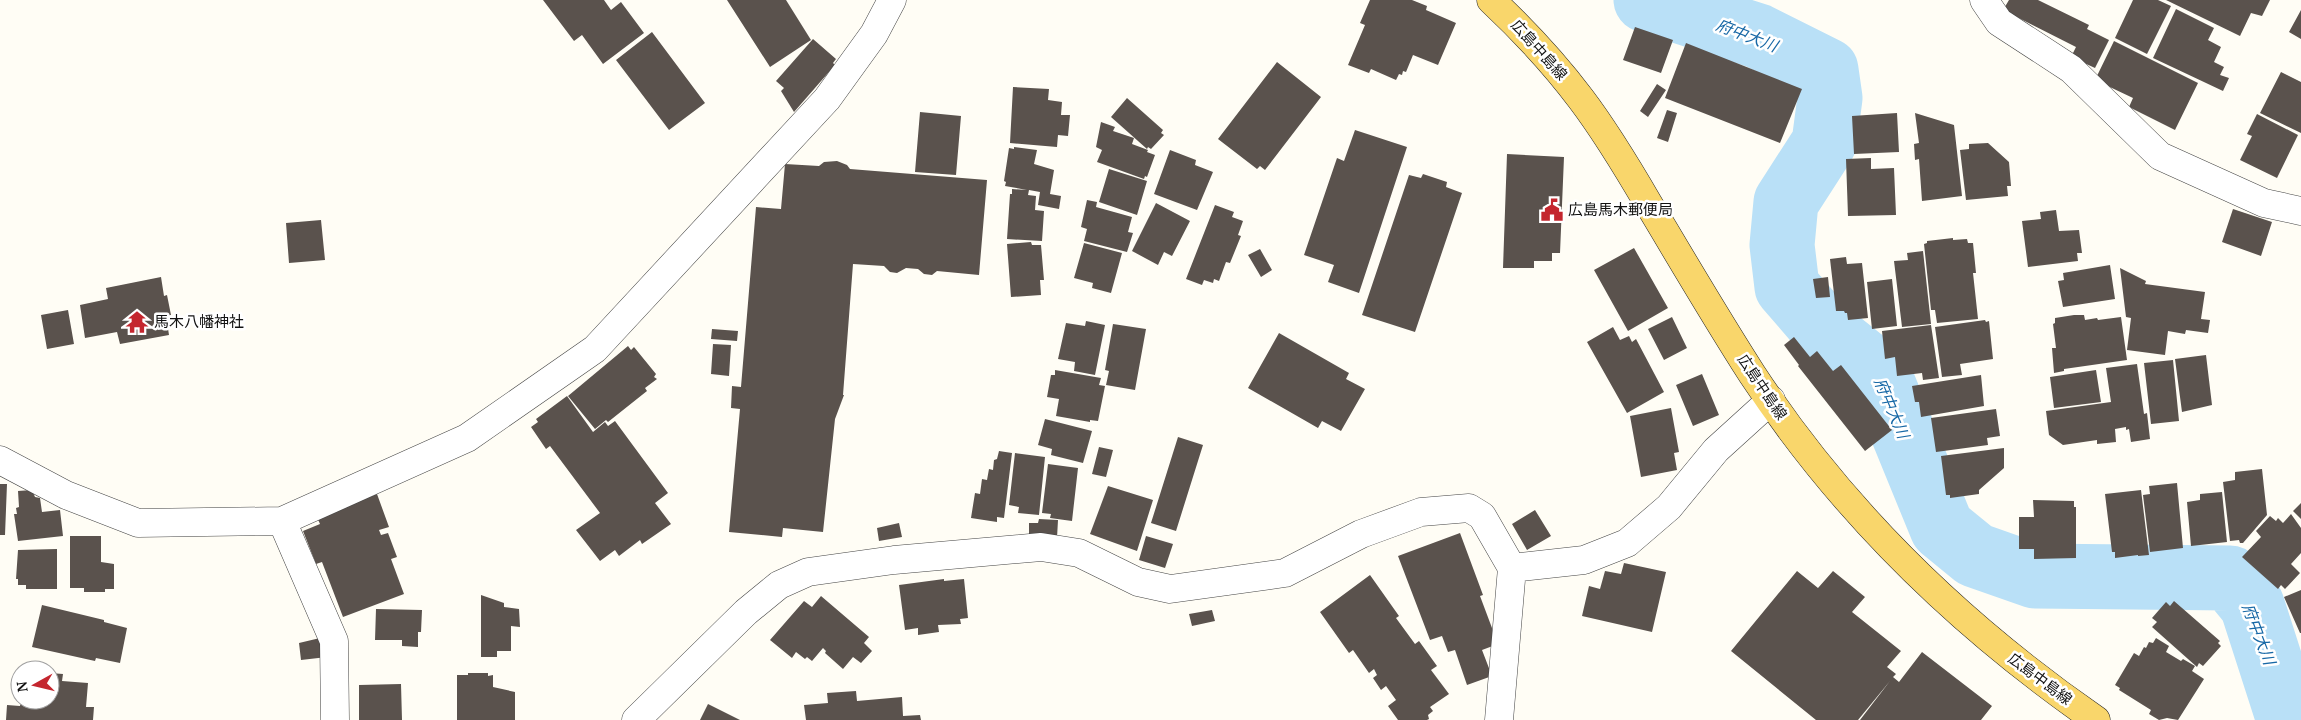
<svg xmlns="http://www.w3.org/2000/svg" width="2301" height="720" font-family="'PT Serif','Noto Sans JP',serif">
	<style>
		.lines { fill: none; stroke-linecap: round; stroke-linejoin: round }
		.river { stroke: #b9e0f7; stroke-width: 65 }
		.building { fill: #5a524d }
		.minor-casing { stroke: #444; stroke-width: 29 }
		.primary-casing { stroke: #222; stroke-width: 29 }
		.minor { stroke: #fff; stroke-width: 28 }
		.primary { stroke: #f9d66b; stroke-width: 28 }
		.labels { text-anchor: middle; stroke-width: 5; stroke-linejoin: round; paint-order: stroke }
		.street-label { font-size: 15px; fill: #111; stroke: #fff }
		.poi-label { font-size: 15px; fill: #111; stroke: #fff; text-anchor: start }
		.water-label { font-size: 16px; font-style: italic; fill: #1768a6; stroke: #fff }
	</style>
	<rect width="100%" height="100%" fill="#fffdf5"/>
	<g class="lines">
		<path class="river" d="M1646,0L1758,36L1826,70L1830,98L1824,143L1786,202L1782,245L1787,287L1825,331L1879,374L1942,528L1975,555L2035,576L2230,578L2252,605L2289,720"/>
	</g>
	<path class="building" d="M543,0H604L611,10L621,2L644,33L603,64L582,35L574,41Z
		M727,0H786L811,40L770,67Z
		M1370,0H1412L1427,6L1426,10L1456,23L1438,65L1413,55L1406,72L1403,71L1402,75L1399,74L1396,80L1371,69L1369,73L1348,65L1365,25L1360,23Z
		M2009,0H2038L2089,25L2087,29L2109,40L2095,68L2071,57L2076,47L2003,10Z
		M2133,0H2158L2171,6L2147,54L2115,38Z
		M2166,0H2270L2262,16L2251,13L2240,36Z
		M2176,9L2214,28L2208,40L2221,47L2214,62L2224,67L2220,75L2229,78L2223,91L2153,58Z
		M2301,10V39L2289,32Z
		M1635,27L1673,40L1661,73L1623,60Z
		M652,32L705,103L669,130L616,60Z
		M813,39L836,59L833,63L835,65L794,112L781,91L784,88L776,81Z
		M2114,41L2198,83L2175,130L2129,107L2133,98L2095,80Z
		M1686,43L1802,89L1780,143L1665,98Z
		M1277,62L1321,97L1265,170L1260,166L1257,169L1218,139Z
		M2281,72L2301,82V133L2260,113Z
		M1657,84L1666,90L1648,117L1640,111Z
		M1013,87L1049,89L1048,100L1062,102L1061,115H1070L1068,136L1058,135L1057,147L1010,143Z
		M1127,98L1163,130L1161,133L1164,135L1151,149L1148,147L1147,149L1111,117Z
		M1667,110L1677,113L1668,142L1657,138Z
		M920,112L961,116L956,175L915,172Z
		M1897,113L1899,152L1854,154L1852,116Z
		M1915,113L1954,125L1962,196L1922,201L1919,159L1915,160L1914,144L1919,143Z
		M2257,114L2298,135L2277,178L2240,160L2252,136L2247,134Z
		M1101,122L1115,127L1113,131L1134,138L1132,144L1148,150L1147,152L1155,155L1147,177L1145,176L1144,179L1097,162L1102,150L1096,147Z
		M1355,130L1407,147L1359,293L1328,282L1334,265L1304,255L1337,158L1344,161Z
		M1988,143L2009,162L2011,186H2007L2008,196L1966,200L1960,150L1969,149V144Z
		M1014,147L1037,150L1034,164L1054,170L1050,194L1061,196L1059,209L1038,205L1040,192L1029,190L1028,195L1036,196L1035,210L1044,211L1042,241L1007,239L1010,194H1012V189L1027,190L1005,186L1006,182L1004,181L1009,148L1014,149Z
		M1170,150L1196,160L1195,165L1213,172L1197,210L1154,194Z
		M1507,154L1564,157L1560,253H1552V261H1534V268H1503Z
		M1871,158V169L1894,168L1896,215L1848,216L1846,159Z
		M837,161L847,165L850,169L987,180L979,275L937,271L932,275L924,274L918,269L906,268L897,273L890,272L884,266L853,264L843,395H844L835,419L823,532L783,528L782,537L729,532L740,409L731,408L732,386L741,387L756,207L781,209L785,164L819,166L824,162Z
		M1109,169L1147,181L1137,215L1099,202Z
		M1423,174L1447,182L1446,187L1462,193L1415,332L1362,315L1409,175L1421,178Z
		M1087,200L1097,202L1096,207L1132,217L1128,232L1133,233L1127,252L1084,241L1087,229L1081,227Z
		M1156,203L1190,221L1172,256L1164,252L1158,265L1132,251Z
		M1215,205L1234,212L1232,217L1243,221L1238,235L1241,236L1230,263L1226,262L1219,281L1214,279L1213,283L1204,280L1202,285L1186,279Z
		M2233,209L2272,222L2261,256L2222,242Z
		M2056,210L2059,231L2079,230L2082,253H2077L2078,261L2028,267L2022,221L2041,219L2040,212Z
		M321,220L325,260L289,263L286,223Z
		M1953,238V240L1967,239L1968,243H1973L1976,273H1973L1978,319L1937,323L1935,310H1931L1924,244L1927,243V241Z
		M1031,242L1032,245H1041L1044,280H1040L1041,295L1011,297L1007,244Z
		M1084,243L1122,253L1111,293L1092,288L1093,283L1074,278Z
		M1634,248L1668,308L1628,331L1594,270Z
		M1260,249L1272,270L1261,277L1248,255Z
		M1923,251L1931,324L1902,327L1894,261L1908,260L1907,253Z
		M1846,257L1847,264L1862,263L1868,318L1848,320L1847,313H1845L1844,311H1836L1830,259Z
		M2110,265L2115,299L2063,307L2058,281L2064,280L2063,273Z
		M2120,268L2146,281L2145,284L2205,292L2201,319L2210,320L2208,333L2186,330L2185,334L2168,331L2165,355L2127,350L2131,318L2126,317Z
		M161,277L164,296L167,295L171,315L166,316L169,335L120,344L117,332L85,338L80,305L108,299L106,288Z
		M1828,277L1830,297L1816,298L1813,279Z
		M1892,279L1897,326L1872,329L1867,282Z
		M68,310L74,344L47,349L41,315Z
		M2074,315H2084L2085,320L2097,318L2098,320L2121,317L2127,360L2064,369V371L2054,373L2052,348H2056L2053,324L2055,323V318Z
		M1672,317L1687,348L1664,360L1648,329Z
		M1985,320L1986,322L1989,321L1993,359L1960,364L1962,375L1942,377L1935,327Z
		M1086,321L1105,325L1095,375L1074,371L1075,362L1058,359L1066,323L1085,326Z
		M1113,324L1146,329L1135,390L1106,385L1109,371L1105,370Z
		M1931,325L1939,378L1923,380L1922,373L1897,376L1895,357L1885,359L1882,331Z
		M1613,327L1620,340L1629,336L1632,342L1636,339L1664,392L1627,413L1587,342Z
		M712,329L738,331L737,341L711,339Z
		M1279,333L1349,373L1346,379L1365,389L1341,431L1322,421L1318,428L1248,388Z
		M1794,337L1810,357L1817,351L1833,371L1841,365L1892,430L1865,451L1798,366L1799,365L1784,345Z
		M713,344L731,345L729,376L711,374Z
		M628,346L631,350L634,347L656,374L654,377L657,379L645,388L647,391L608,422L606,420L595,429L568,396Z
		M2206,355L2212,405L2182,412L2175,359Z
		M2173,360L2179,421L2151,424L2144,363Z
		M2137,364L2144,414L2147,413L2150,439L2131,442L2129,429L2126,430V427L2115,429L2116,442L2097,444V440L2063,445L2049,435L2046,411L2111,402L2106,368Z
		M1055,370L1101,378L1099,385L1105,386L1098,421L1090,420V422L1056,416L1059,399L1047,397L1051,375H1055Z
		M2096,370L2101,402L2054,408L2050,377Z
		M1702,374L1719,415L1693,426L1676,385Z
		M1981,375L1984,406L1921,417L1919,402H1915L1912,386Z
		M567,396L593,432L605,422L608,426L615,421L668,493L655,503L671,524L642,544L640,540L619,556L615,550L600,561L576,530L600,513L550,446L546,449L531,427L538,422L536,419Z
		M1671,408L1679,452L1674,453L1677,470L1641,477L1630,416Z
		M1996,409L2000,436L1987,438L1988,445L1936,452L1931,418Z
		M1045,419L1092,431L1083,463L1051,455L1052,449L1038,445Z
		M1178,437L1203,445L1176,531L1151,523Z
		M1099,447L1113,450L1106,477L1092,474Z
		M2004,448V468L1979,490V494L1950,498V495H1946L1941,456Z
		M999,451L1012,453L1004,518L997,517V522L971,518L975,493L980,494L982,479L987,480L989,469L993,470L994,460L997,459Z
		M1015,453L1045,457L1039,515L1018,513L1019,507L1009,505Z
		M1048,464L1078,468L1072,521L1050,518L1051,514L1042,513Z
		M2262,469L2267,515L2243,543H2240L2239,540L2230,541L2223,482L2235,480V472Z
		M2177,483L2183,548L2150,552L2143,495L2150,494L2149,486Z
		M0,484H7L5,535H0Z
		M1108,486L1153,500L1137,551L1090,534Z
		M32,490L35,497L40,498L42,512L60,510L63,536L18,541L14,514H17L16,508L19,507L18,491Z
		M2141,490L2149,555L2138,556V555L2115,558V552H2112L2105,494Z
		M2222,492L2227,542L2191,546L2187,502L2200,500V494Z
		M368,493L369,497L377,494L389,527L379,530L381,535L388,533L397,557L391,559L404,594L343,617L322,562L316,564L303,531L320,524L316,515Z
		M2033,500L2074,501V507H2076V558L2034,559V549H2019V517H2034Z
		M2301,503V519L2293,511Z
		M1535,510L1551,536L1527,550L1512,524Z
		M2291,514L2301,528V553L2291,564L2300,573L2285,589L2281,585L2278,589L2242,557L2261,537L2256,531L2270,516L2276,521L2278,518L2283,523Z
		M1039,519L1058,520L1057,538L1029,536V523H1038Z
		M899,523L902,537L879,541L877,528Z
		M1460,533L1483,595L1480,596L1498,644L1482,650L1492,676L1467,685L1455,650L1448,652L1442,636L1430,640L1398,556Z
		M70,536H101V562L114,564V589H105V592H84V588H70Z
		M1146,536L1173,544L1165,568L1139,560Z
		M57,549V589H26V585H18V579H16L18,550Z
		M1624,563L1666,572L1652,632L1582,616L1589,586L1600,589L1605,571L1621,574Z
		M1797,571L1818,588L1833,571L1865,597L1852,612L1901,651L1887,667L1896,674L1893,677L1899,682L1922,652L1992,706L1981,720H1860L1890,681L1858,720H1816L1731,651Z
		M1370,575L1399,616L1396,618L1415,644L1419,641L1437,666L1431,670L1449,694L1430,707L1433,711L1428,715L1429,719L1427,720H1398L1388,706L1396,700L1386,686L1381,690L1373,678L1377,675L1374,669L1369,673L1353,650L1349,653L1320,612Z
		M944,579V581L964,579L968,618L960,619L961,624L938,625L939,632L918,635V628L905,630L899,585Z
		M2301,590V633H2300L2284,597Z
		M481,595L504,603V607L519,609L520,627L511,626V651H497V657H481Z
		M821,596L869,637L864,643L872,651L861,663L853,657L843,669L825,653L826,651L823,648L812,661L807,657L805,659L796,652L792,658L770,640L804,601L812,607Z
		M2174,601L2220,641L2218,643L2221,646L2203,666L2199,663L2197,667L2152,627L2157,622L2152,618L2166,602L2170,606Z
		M42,605L104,620V622L127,628L120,663L96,658L95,661L32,647Z
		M376,609L422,610L421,632H418V647L402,646V640H375Z
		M1212,610L1215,621L1192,626L1189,614Z
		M320,638L327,657L301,660L299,643Z
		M2156,638L2169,646L2166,652L2181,661L2183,659L2195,666L2192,671L2204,679L2178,720L2167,718L2159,720L2149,714L2151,710L2119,690L2120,688L2115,685L2134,653L2139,656L2144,647L2146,648L2149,642L2153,643Z
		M50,673L63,674L62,681L88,683L86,707H94L93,720H6L7,705L20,706L21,700H50Z
		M468,673H488V676L493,675V687L515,692V720H457V675H468Z
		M401,684L402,720H359V685Z
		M856,691L857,701L902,697L903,716L920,715L921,720H806L804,705L828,703L827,693Z
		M708,704L740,720H700Z"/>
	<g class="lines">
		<defs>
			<path id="minor" d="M1984,0L1999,22L2071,69L2160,156L2264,203L2301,211
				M0,460L66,495L138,523L282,521L467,438L595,349L827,99L874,34L892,0
				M282,521L334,641L335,720
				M1512,568L1584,560L1627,543L1669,507L1716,450L1771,400
				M636,720L746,612L779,585L808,572L894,560L1041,547L1079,553L1138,582L1170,589L1285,573L1361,534L1421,512L1469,508L1482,516L1512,568L1499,720"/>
			<path id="primary" d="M1491,0C1524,31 1554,63 1581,99C1606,132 1627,167 1648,203C1682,260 1716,318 1752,374C1842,511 1962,627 2096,720"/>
		</defs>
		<use href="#minor" class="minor-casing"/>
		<use href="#primary" class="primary-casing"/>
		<use href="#minor" class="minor"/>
		<use href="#primary" class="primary"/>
	</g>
	<defs>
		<symbol id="civic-bare" viewBox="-9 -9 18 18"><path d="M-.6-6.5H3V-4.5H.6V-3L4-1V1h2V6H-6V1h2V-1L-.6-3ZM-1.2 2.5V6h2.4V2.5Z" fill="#c4262e" stroke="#fff" stroke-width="2.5" paint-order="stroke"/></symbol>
		<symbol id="temple-bare" viewBox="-9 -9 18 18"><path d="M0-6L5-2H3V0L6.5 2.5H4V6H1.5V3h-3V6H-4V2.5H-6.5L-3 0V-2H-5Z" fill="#c4262e" stroke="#fff" stroke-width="2.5" paint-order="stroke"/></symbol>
	</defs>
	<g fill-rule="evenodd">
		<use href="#civic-bare" x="1536" y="194" width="32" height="32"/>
		<use href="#temple-bare" x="121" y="306" width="32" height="32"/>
	</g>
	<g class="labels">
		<g class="street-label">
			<text transform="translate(1539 50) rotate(48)" y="5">広島中島線</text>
			<text transform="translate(1762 387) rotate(56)" y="5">広島中島線</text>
			<text transform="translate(2040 679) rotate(37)" y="5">広島中島線</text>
		</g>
		<g class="poi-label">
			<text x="1568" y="215">広島馬木郵便局</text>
			<text x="154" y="327">馬木八幡神社</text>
		</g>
		<g class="water-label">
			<text transform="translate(1747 35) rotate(21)" y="6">府中大川</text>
			<text transform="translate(1892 408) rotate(67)" y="6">府中大川</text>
			<text transform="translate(2259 634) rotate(69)" y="6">府中大川</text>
		</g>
	</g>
	<g transform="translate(35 685) rotate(262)"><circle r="24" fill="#ffffff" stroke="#a0a0a0"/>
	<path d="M0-4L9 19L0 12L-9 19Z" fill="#c4262e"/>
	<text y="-8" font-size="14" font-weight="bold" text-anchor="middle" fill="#111111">N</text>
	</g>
</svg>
